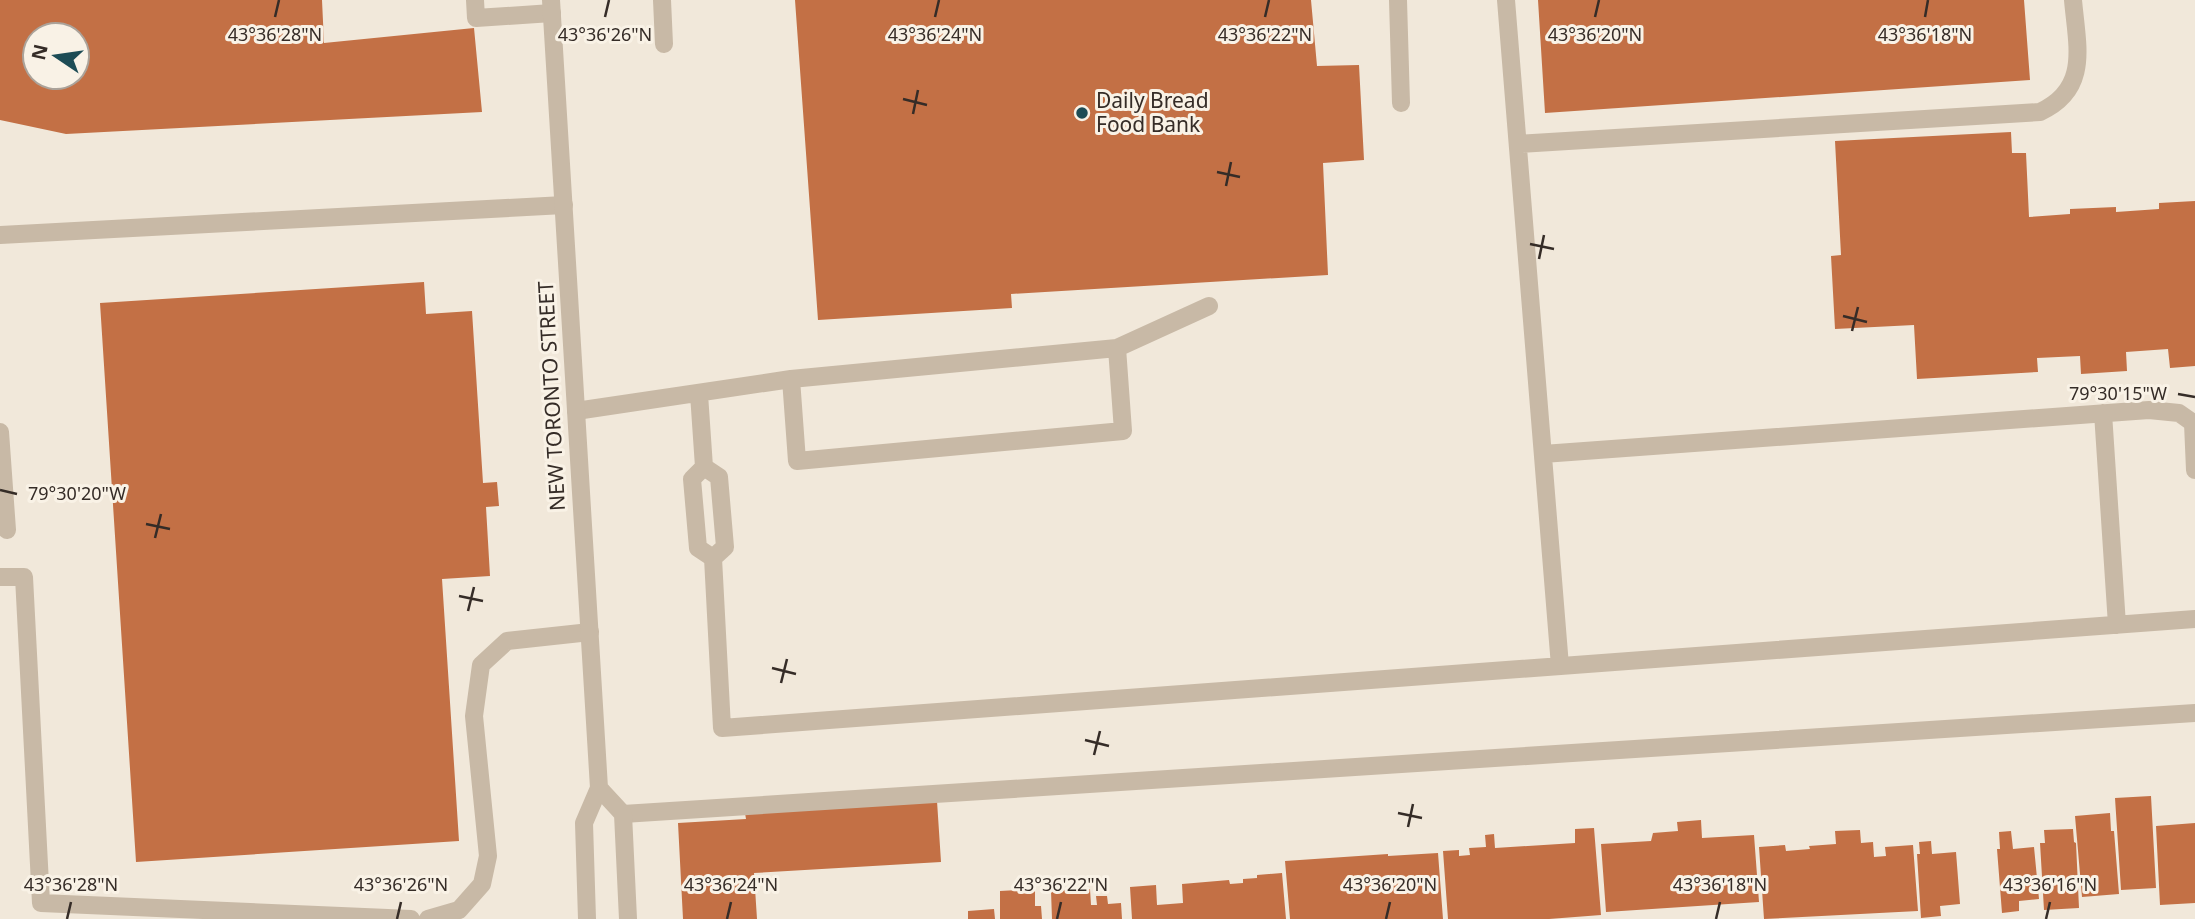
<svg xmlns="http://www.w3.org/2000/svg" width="2195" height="919" font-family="'Noto Sans',sans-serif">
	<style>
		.building { fill: #c37045; fill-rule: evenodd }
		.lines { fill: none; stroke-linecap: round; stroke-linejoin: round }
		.service { stroke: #c8b9a6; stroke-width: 18 }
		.tertiary { stroke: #c8b9a6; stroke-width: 18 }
		.ticks { fill: none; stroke: #352c27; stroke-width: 2.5 }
		.poi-dot { fill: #1d4c55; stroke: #f9f2e6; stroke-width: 2.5 }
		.labels { text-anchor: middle; stroke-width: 6; stroke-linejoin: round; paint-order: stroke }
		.poi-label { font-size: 21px; fill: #352c27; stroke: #f9f2e6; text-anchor: start }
		.street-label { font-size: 21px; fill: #352c27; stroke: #f9f2e6 }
		.ticks-label { font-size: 18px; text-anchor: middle; fill: #352c27; stroke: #f9f2e6; stroke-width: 6; stroke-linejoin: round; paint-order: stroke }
	</style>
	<rect width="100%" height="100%" fill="#f1e8da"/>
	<path class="building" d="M0,0H322L324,43L474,28L482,112L66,134L0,120ZM35,35H77V77H35Z
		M795,0H1311L1317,66L1359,65L1364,160L1323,163L1328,275L1011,294L1012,308L818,320Z
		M1538,0H2024L2030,80L1545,113Z
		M2011,132L2012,153H2026L2029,217L2070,214V209L2116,207V212L2159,209V203L2195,201V366L2170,368L2168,349L2126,352L2127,371L2081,374L2080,356L2037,358L2038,372L1917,379L1914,325L1835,329L1831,256L1841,255L1835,141Z
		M424,282L426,314L472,311L483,483L497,482L499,506L486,507L490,576L442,579L459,841L136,862L100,303Z
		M2151,796L2156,888L2121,890L2115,798Z
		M937,801L941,862L754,873L757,919H683L678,823L746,819L745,813Z
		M2110,813L2111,831H2114L2119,894L2082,897L2075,816Z
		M1701,820L1702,838L1754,835L1759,902L1606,912L1601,844L1651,841L1653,833L1678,831L1677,822Z
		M2195,823V903L2160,905L2156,826Z
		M1594,828L1601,915L1549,919H1448L1443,851L1459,850V856L1470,855L1469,848L1486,847L1485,835L1494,834L1495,848L1575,843V829Z
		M2073,829L2074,842L2076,843L2079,908L2044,910L2040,843H2045L2044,830Z
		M1860,830L1861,843L1873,842L1874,857L1886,856L1885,847L1913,845L1918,911L1764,919L1759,847L1785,845L1786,851L1810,849L1809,846L1836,844L1835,831Z
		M2011,831L2013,849L2034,847L2039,899L2019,901V911L2002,913L1997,849H2000L1999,832Z
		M1931,841L1932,854L1956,852L1960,904L1940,906L1941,916L1921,918L1917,854H1920L1919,842Z
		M1438,853L1443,919H1290L1285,861L1388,854V856Z
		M1282,873L1286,919H1132L1130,887L1156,885L1157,905L1183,903L1182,884L1229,880L1230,884L1243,883V879L1257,878V875Z
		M1035,889V906H1041L1042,919H1000V891Z
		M1090,889L1091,905H1097L1096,896H1107L1108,904L1121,903L1122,919H1052L1051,891Z
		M994,909L995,919H968V911Z"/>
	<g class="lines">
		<path class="service" d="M475,0L476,18L552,13
			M662,0L664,44
			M1398,0L1401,103
			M1506,0L1560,666
			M1518,144L2040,112C2090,89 2077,46 2073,0
			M0,235L564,205
			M1117,348L1209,306
			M699,394L704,467L692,479L698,548L713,558
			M576,411L791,379L1117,348L1123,431L797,461L791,379
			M2103,413L2117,625
			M0,432L7,530
			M1543,454L2149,410L2179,413L2193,423L2195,470
			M704,467L719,477L725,547L713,558L722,728L2195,619
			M0,577H24L41,903L411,919
			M623,814L2195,713
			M428,919L459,910L482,884L488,856L474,716L481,665L507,641L590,632"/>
		<path class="tertiary" d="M551,0L599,788L584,823L587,919
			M599,788L623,814L628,919"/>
	</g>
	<path class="ticks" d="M275,17L279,0M605,17L609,0M935,17L939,0M1265,17L1269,0M1595,17L1599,0M1925,17L1928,0M903,99L927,105M913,114L918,90M1217,172L1240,177M1226,186L1231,162M1530,244L1554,249M1539,259L1544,235M1843,316L1867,322M1852,331L1858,307M2178,394L2195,397M0,490L17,494M146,524L170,529M155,538L161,514M459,596L483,601M468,611L474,587M772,668L796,674M781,683L787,659M1085,740L1109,746M1094,755L1100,731M1398,813L1422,818M1408,827L1413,804M67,919L71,902M397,919L401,902M727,919L731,902M1057,919L1061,902M1386,919L1390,902M1716,919L1720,902M2046,919L2050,902"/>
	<circle class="poi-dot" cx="1082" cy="113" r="7"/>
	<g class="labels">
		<g class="poi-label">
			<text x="1096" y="108">Daily Bread<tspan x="1096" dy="24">Food Bank</tspan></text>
		</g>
		<g class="street-label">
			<text transform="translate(552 396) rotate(-93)" y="7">NEW TORONTO STREET</text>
		</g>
	</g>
	<g class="ticks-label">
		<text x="275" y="41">43°36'28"N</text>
		<text x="605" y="41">43°36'26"N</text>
		<text x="935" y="41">43°36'24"N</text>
		<text x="1265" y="41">43°36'22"N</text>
		<text x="1595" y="41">43°36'20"N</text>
		<text x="1925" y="41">43°36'18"N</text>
		<text x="2118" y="400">79°30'15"W</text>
		<text x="77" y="500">79°30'20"W</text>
		<text x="71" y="891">43°36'28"N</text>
		<text x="401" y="891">43°36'26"N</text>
		<text x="731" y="891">43°36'24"N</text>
		<text x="1061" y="891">43°36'22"N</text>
		<text x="1390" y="891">43°36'20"N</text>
		<text x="1720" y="891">43°36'18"N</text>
		<text x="2050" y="891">43°36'16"N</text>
	</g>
	<g transform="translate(56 56) rotate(283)"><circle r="33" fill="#f9f2e6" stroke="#aba39a" stroke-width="2"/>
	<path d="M0-5L12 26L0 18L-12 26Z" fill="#1d4c55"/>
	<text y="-10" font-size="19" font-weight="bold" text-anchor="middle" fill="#352c27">N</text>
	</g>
</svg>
